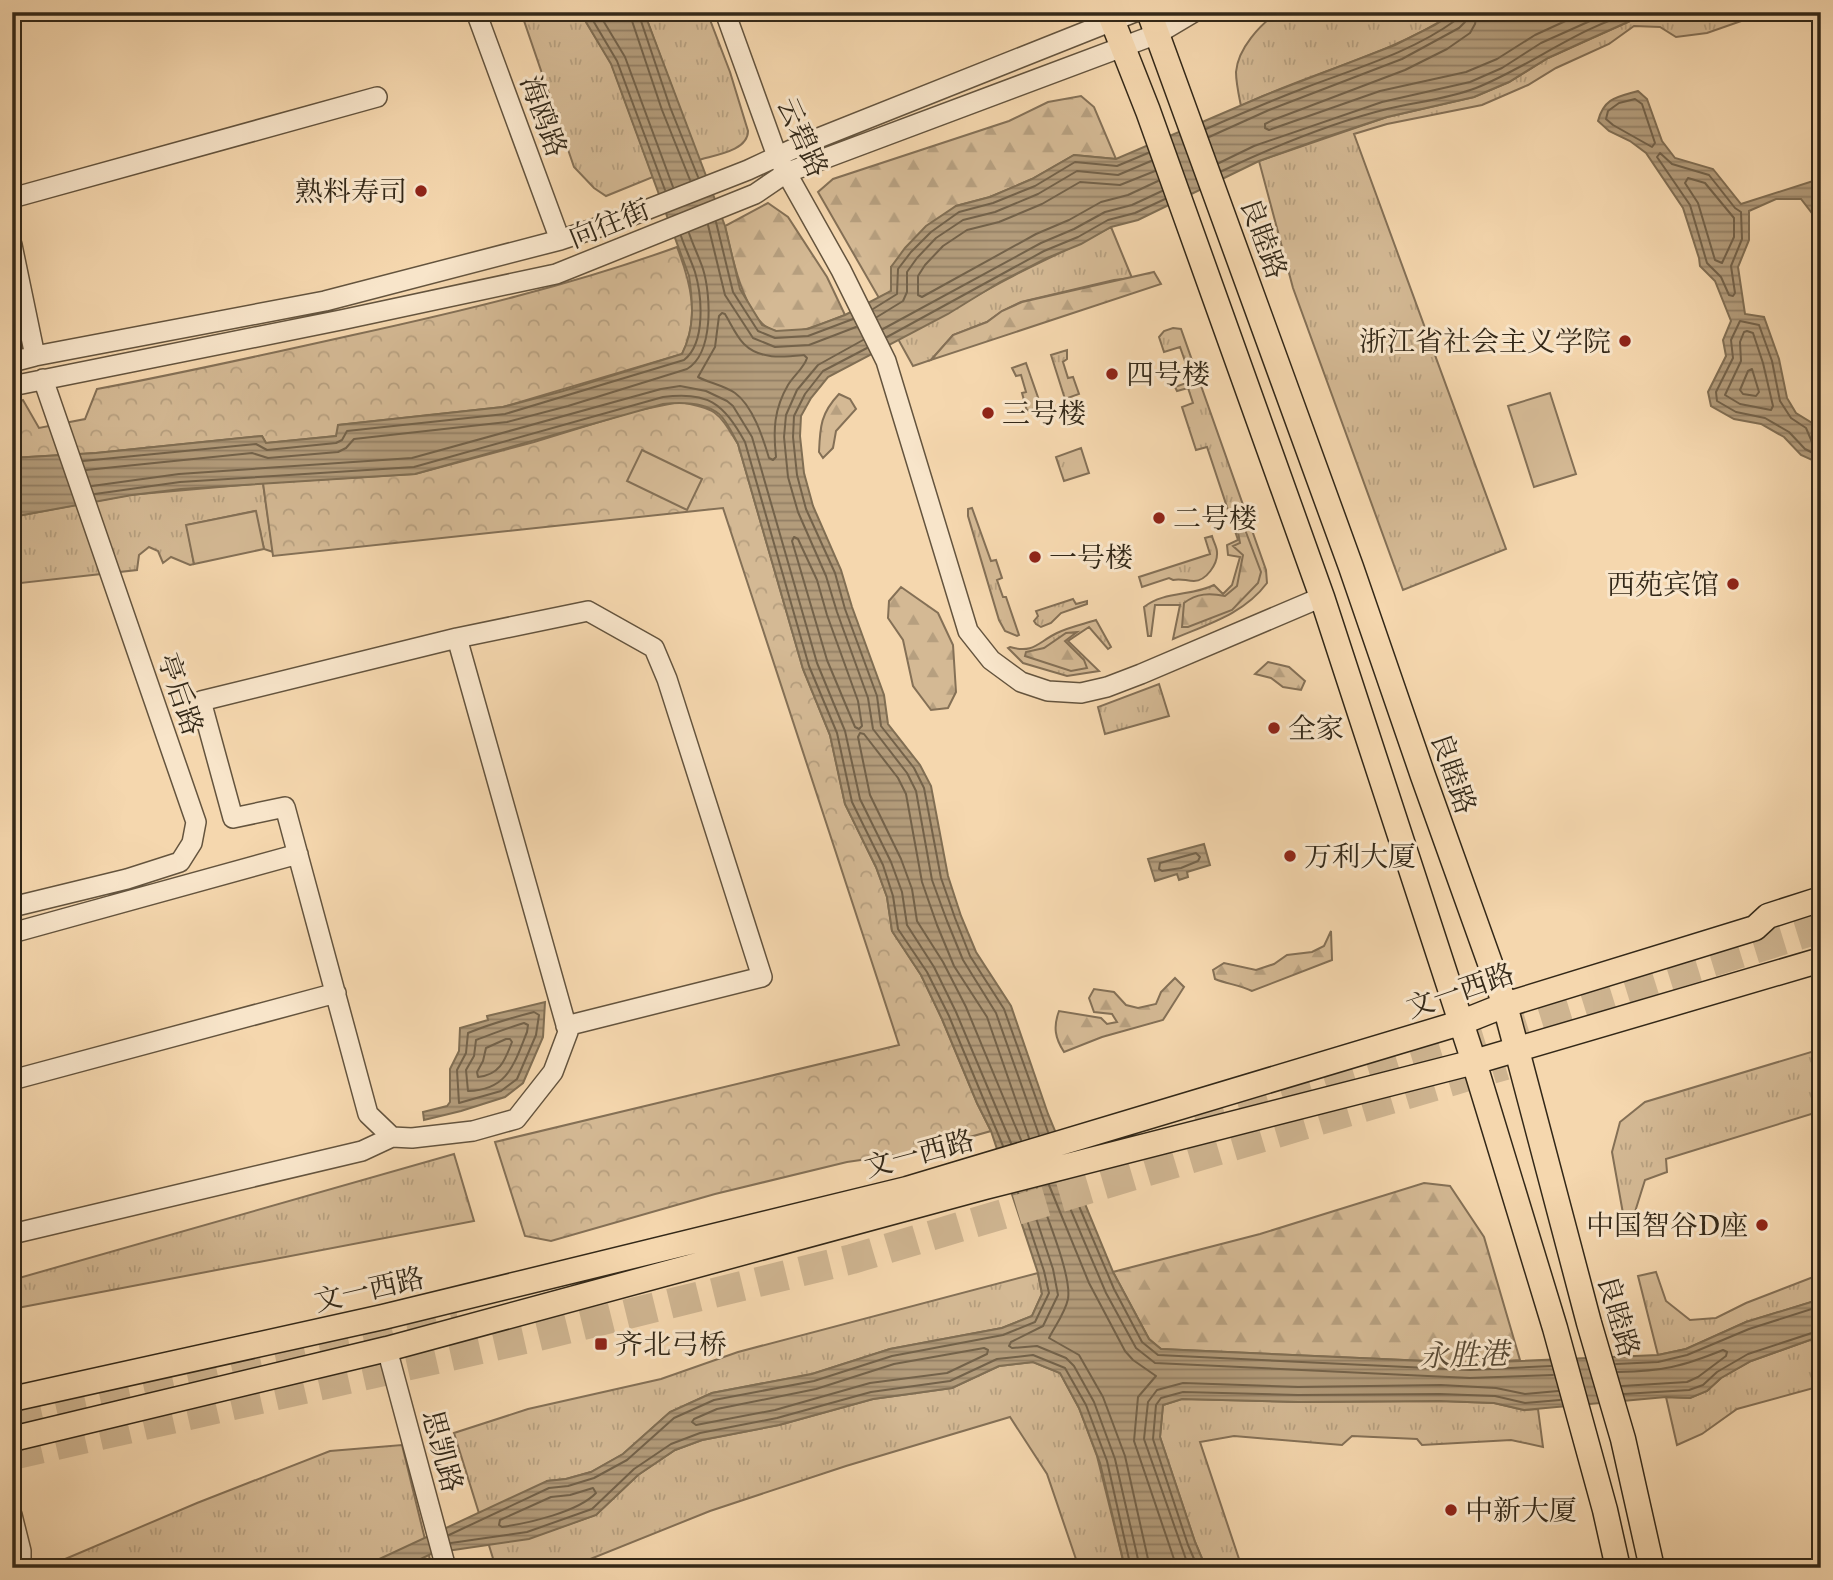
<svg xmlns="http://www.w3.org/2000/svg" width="1833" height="1580" font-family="'IM FELL Great Primer','Noto Serif SC',serif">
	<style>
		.grass { fill: url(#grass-tufts); stroke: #847056; stroke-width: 2 }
		.forest { fill: url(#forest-firs); stroke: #847056; stroke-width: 2 }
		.park { fill: url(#park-crowns); stroke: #847056; stroke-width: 2 }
		.pitch { fill: #d4b994; stroke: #847056; stroke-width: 2 }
		.water { fill: url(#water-rules); stroke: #806e53; stroke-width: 2 }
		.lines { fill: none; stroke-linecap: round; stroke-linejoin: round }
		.shore { stroke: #73624a; stroke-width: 2 }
		.highway-tunnel { stroke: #ceb490; stroke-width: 30; stroke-dasharray: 30 15; stroke-linecap: butt }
		.minor-casing { stroke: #64543e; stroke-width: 22 }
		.major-casing { stroke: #332818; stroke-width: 27 }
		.minor { stroke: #f8e5ca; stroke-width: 19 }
		.major { stroke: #f5d7ae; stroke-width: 24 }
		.poi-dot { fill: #8f2418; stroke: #f8e5ca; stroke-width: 2.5 }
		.labels { text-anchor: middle; stroke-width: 6; stroke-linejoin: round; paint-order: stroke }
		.street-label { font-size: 28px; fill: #332818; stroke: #f8e5ca }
		.poi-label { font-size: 28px; fill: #332818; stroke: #f8e5ca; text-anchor: start }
		.water-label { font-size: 30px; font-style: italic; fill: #594b36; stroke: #f8e5ca }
	</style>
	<defs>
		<pattern id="grass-tufts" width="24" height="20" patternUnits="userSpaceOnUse" patternTransform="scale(1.75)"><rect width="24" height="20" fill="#d4b994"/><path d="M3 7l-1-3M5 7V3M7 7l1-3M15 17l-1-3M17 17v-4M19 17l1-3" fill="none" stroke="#b69f7f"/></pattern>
		<pattern id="forest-firs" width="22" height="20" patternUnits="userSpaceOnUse" patternTransform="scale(1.75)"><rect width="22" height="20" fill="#d4b994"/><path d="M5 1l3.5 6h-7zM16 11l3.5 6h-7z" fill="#b69f7f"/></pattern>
		<pattern id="park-crowns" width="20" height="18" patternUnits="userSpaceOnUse" patternTransform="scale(1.75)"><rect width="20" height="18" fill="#d4b994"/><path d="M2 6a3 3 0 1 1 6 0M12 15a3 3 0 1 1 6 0" fill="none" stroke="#b69f7f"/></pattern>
		<pattern id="water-rules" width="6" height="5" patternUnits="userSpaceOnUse" patternTransform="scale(1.75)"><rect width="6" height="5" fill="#b39c7b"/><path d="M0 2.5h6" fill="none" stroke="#927f64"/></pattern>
	</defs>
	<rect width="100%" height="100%" fill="#f5d7ae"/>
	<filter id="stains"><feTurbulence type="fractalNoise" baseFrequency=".00286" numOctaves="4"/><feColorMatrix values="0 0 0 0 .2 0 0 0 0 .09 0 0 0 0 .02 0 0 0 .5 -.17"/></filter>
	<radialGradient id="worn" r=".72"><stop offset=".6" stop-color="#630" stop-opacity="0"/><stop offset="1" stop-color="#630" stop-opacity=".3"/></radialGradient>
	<path class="grass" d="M521,12H580L611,63L653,177L606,196L594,188L574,167Z
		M644,12H707L730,72L748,131C748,151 715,155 699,160Z
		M1278,12H1455C1389,56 1311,72 1241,106C1239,96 1236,83 1236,72C1238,48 1260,25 1278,12Z
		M1662,12H1767L1707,33L1676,37L1660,27L1634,26L1609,44L1556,68L1528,85L1482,105L1387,124L1354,134L1506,549L1403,590L1293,288L1259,161L1387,117L1474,97L1509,82L1548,58L1630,21Z
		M1111,227L1132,278L1114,280L1021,302L1002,311L987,322L953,335L931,360L913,366L898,339C937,319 974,296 1013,276C1045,259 1079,245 1111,227Z
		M1173,328L1181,329L1266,570L1267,583C1244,614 1208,624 1173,639L1180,605H1155L1151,636H1148L1144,607C1164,591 1193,596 1214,585L1223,594L1232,585L1240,557L1228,555L1227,545L1238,540L1207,447L1196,450L1182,407L1193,403L1188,388L1177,391L1175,387L1192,381L1180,347L1164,352L1159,337L1164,331Z
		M1067,350V359L1063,362L1068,378L1073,377L1079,394L1065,399L1051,355Z
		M1026,363L1041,406L1027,411L1022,393L1026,392L1021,375L1016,376L1012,368Z
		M1081,448L1089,473L1064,481L1056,457Z
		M263,483L273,552L264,549L255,511L187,525L194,564L190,565L171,557L163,563L158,551L149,547L139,555L137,570L12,584V517L129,495Z
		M972,508L991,561L996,560L1002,578L997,580L1003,597H1006L1019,635L1017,636L1005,631L999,620L968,516V509Z
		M1212,536C1213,541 1217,547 1217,552C1218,564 1206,581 1194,581C1186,581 1181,578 1173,580L1169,578L1142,587L1139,577L1210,554L1205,538Z
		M1073,599L1076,604L1087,601V604L1061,613L1051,623L1041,627L1036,624L1034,621L1038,616L1036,611Z
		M1096,620L1111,647L1108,649L1089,627L1068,641L1099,671L1067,676L1023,663L1008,648L1010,647C1034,654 1038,642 1057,633C1069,627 1084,624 1096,620Z
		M1159,684L1169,716L1105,734L1098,707Z
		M1821,1049V1111L1666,1159L1667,1172L1645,1180L1634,1215L1624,1219L1612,1152L1620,1122L1645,1102Z
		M454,1154L474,1221L12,1309V1280Z
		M1656,1272L1666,1301L1690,1320L1716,1318L1746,1303L1821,1274V1299L1746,1322L1686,1349L1658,1355L1638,1276Z
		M1038,1273L1042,1294L1032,1316L1002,1328L890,1349L812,1374L712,1393L670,1412L623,1454L591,1472L566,1479L547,1481L529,1538L596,1515L638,1475L675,1450L702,1440L779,1425L873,1399L952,1388L999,1366L1033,1362L1060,1373L1079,1408L1097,1456L1125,1568H1079L1047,1474L1010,1417L846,1466L710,1511L568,1568H496L454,1433L528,1409L661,1379L738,1352Z
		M1821,1336V1386L1737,1409L1702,1434L1677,1445L1666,1397L1690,1398L1707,1391L1721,1378L1751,1361Z
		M1182,1399L1298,1402L1440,1401L1494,1403L1524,1410L1538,1409L1543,1447L1511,1440L1422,1445L1417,1439L1352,1436L1342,1445L1234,1436L1200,1442L1242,1568H1206L1195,1542L1160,1437L1163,1405Z
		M402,1445L432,1568H44L197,1503L330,1451Z"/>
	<path class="forest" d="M1081,96L1094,107L1116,159L1074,155L1032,179L990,197L956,206L891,267L892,291L879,298L818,192L833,179L1009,121L1048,102Z
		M768,203L788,217L827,277L845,315C824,323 799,335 776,331C745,326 731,252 725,226Z
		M1154,272L1161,284L931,360L953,335L987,322L1002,311L1022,302Z
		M839,394L850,399L856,409L836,431L833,448L823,458L819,452C820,426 821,413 839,394Z
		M1241,519L1261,572L1258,583L1232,610L1188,627H1182L1184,603C1197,593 1210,593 1225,596L1237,586L1243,555L1233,546L1240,543L1236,522Z
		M901,587L938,613L953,645L956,692L948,708L931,710L913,686L903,640L888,618L889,601Z
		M1077,632L1065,641L1084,660L1087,668L1071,671L1025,656L1026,652L1044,648L1066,633Z
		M1268,662L1289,667L1305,681L1301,690L1283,687L1271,678L1255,674Z
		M1331,931L1332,960L1252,991C1240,985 1227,984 1215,979L1213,970L1224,963L1256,970L1274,964L1287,955L1312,952L1324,946Z
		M1175,978L1184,987L1163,1020L1102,1037L1064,1052C1055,1038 1053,1027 1059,1011L1101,1018L1107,1024L1117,1022L1112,1014L1094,1012L1089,998L1094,989L1114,992L1126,1005L1138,1008L1156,1004L1161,992Z
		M1424,1183L1450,1186L1484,1237L1520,1360L1471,1363L1161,1349L1149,1339L1113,1272L1260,1234Z"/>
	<path class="park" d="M677,247C691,283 700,318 682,354L503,407L339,425L337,436L266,443L262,436L96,453L12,458V402L23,400L39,428L85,419L97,389C183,373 268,354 353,335C462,311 572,285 677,247Z
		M679,402C717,408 718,412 738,444L803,669L830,735L845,804L876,867L887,897L892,931L921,975L942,1019L977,1103L991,1131L916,1152L847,1162L715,1194L551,1241L525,1236L495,1142L899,1045L723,508L273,556L263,483L415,474L534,442L635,411Z"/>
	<path class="pitch" d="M1550,393L1576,474L1534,487L1508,406Z
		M642,450L702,479L687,510L627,481Z
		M256,511L264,549L194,564L186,525Z"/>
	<path class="water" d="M580,12H644L725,226L740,289L762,325L776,331L808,329L845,315L891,291V267L905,248L926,226L956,206L990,197L1032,179L1074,155L1116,159L1263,96L1395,45L1435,25L1455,12H1662L1630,21L1583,42L1548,58L1509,82L1474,97L1387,117L1326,137L1259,161L1138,220L1111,227L1081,244L1047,258L1000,282L948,314L828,377L811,398L801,416L800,436L804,473L813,506L841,570L852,607L884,695L888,724L920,765L931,786L948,876L961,916L976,952L1011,1006L1048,1114L1113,1272L1149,1339L1161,1349L1471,1363L1658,1355L1686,1349L1746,1322L1821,1299V1336L1751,1361L1721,1378L1707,1391L1690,1398L1666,1397L1524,1410L1494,1403L1440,1401L1298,1402L1182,1399L1163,1405L1160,1437L1195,1542L1206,1568H1125L1100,1463L1079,1408L1060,1373L1033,1362L999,1366L952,1388L873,1399L779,1425L702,1440L675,1450L638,1475L596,1515L529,1539L433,1553L402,1568H360L547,1481L566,1479L591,1472L623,1454L670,1412L712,1393L812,1374L890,1349L1002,1328L1032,1316L1042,1294L1038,1273L991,1131L977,1103L942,1019L921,975L892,931L887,897L876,867L845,804L830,735L803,669L738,444C733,435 727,421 719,414C704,402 681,402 663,404L415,474L181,489L132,495L12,517V458L96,453L262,436L266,443L336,436L338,425L503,407L563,391L682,354C695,328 693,304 689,276L611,64Z
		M1638,91L1647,99L1662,141L1675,158L1713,169L1741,204L1813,181L1821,182V221H1818L1801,199H1776L1749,211V240L1738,267L1745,314L1764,317L1779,359L1787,398L1796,413L1812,423L1817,437L1821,441V464L1801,455L1784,437L1761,424L1734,419L1711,406L1708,392L1726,356L1723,340L1731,321L1715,281L1700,266L1699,258L1683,208L1646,153L1630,141L1609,131L1598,121C1604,98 1617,97 1638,91Z
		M1204,844L1210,865L1187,872L1188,877L1179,880L1177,874L1155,881L1148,859Z
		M545,1002L543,1037L523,1083L505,1097L461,1111L424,1120L423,1112L447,1106L450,1102V1069L459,1051L460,1028L488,1020L487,1016Z"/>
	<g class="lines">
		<path class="shore" d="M588,12L617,61L665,190
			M598,12L625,57L673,187
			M629,12L662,110L690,180
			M638,12L670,107L698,177
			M1477,12L1475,24L1470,33L1447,49L1405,70L1273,120L1265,124V128L1269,130L1380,91L1466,72L1497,59L1535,35L1585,12
			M1635,99L1642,104L1655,143L1652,147L1613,125L1606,119L1608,111L1619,103Z
			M1206,129C1240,114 1273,100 1307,87C1357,68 1412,52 1456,20L1458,12
			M1209,137L1269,110L1402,59L1459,28L1465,22L1466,12
			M1660,153L1672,164L1709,175L1735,208L1741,212L1742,239L1731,266L1735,293L1733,296L1729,295L1721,277L1707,263L1690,205L1657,157Z
			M1219,163L1254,146L1382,102L1470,82L1502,68L1541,43L1610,12
			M1155,171L1120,185L1080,182L1042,204L999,222L967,230L943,246L925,265L918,276V295L922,297L1036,234L1069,220L1101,202L1128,195L1158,181
			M1222,171C1271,148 1335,122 1387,109C1416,102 1448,99 1476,88C1529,67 1579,27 1635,12
			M1688,178L1705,183L1734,218V237L1722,263L1715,260L1698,203L1685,183Z
			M716,222L733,292L758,331L775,338L808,336L853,319
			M708,225L725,295L753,338L775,347L809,345L856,327
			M873,309L897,294L898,269L911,252L931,232L959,212L993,203L1035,186L1075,162L1117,166L1148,153
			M722,313L725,314C731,324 736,336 744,344C760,360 784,357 804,355L807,358C804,368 794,375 788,385C774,409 773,430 776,457L773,460L769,458C763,438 753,406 735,393C723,385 709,383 698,377L715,347L719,316Z
			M877,317L903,301L907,292V272L917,258L936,238L963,220L995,212L1038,194L1077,171L1118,175L1151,161
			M883,329L1041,243L1074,229L1105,212L1132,205L1162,191
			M1747,331L1753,333L1763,363L1773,406L1771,410L1740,404L1725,395L1741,361L1740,342L1744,332Z
			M887,337L1044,251L1078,237L1108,220L1135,213L1165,199
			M863,340L818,365L797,390L786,415L784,437L788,477L798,512L826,576L837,612L868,698L873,729L907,773L916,791L932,880L947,921L963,960L996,1013L1039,1135
			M867,348L823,371L805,394L794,416L793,437L797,475L806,509L835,573L845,609L877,696L881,726L914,768L924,788L941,878L955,918L970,956L1004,1009L1048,1132
			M1752,369L1759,392L1756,396L1743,394L1740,390L1748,371Z
			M1821,445L1812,442L1806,428L1791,418L1780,401L1772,361L1759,325L1740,321L1731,340L1733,358L1716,392L1717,401L1736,412L1765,418L1789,432L1805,449L1821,457
			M83,461L256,444L267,450L336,443L342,440L347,431L505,414L684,360C706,343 702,296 695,272C691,260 685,248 681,236
			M86,470L252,453L268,458L338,452L346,448L354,439L507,422L568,406L687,369C714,353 711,295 703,269C699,257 693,245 689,233
			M92,486L179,474L412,458L661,389L680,386L706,391L727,401L733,406L752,437L817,663L845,731L860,799L891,862L902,892L907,925L934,967L956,1012L1011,1143
			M95,494L180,482L414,467L663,397C708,391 723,403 745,442L809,666L837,733L852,802L883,865L893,896L898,929L927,972L949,1016L1003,1146
			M794,537L798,539L817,580L827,615L858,701L862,726L859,729L855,727L827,660L792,541Z
			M1196,853L1200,857L1198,861L1181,868L1162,871L1159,869L1160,863Z
			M534,1012L539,1015L536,1035L517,1079L501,1091L459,1103L457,1070L466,1053L468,1033C490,1024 511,1018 534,1012Z
			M524,1023L528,1025L527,1032C514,1064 508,1090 468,1091L466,1070L474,1056L476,1040C492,1034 507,1028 524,1023Z
			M506,1039H510L512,1042C505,1060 500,1075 478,1077L477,1072L483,1061L486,1048Z
			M1021,1140L966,1007L943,962L917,921L912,889L901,859L870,795L858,737L860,733L864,734L898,778L906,794L922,882L937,925L954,966L987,1017L1029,1138
			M1068,1180L1114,1289L1142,1342L1158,1355L1470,1370L1551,1366
			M1059,1182L1106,1293L1136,1348L1155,1363L1470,1378L1553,1375
			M1049,1185L1089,1283L1125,1351L1133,1360L1156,1376L1138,1397L1134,1441L1177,1568
			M1037,1188C1045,1213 1072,1275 1068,1299C1065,1313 1055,1326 1049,1338L1079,1355L1103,1397L1125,1456L1150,1568
			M1027,1191L1053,1269L1058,1295L1043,1326L1011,1342L1009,1346L1012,1348L1037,1346L1066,1358L1074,1366L1094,1402L1115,1459L1140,1568
			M984,1348L988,1350L987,1354L947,1373L870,1383L775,1410L696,1425L692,1422L694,1419L717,1409L816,1389L894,1364Z
			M1616,1364L1658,1362L1687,1355L1749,1329L1821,1306
			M1618,1372C1663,1371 1681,1367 1723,1350L1727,1352L1726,1356L1698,1377L1687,1382L1622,1386
			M1624,1394L1689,1390L1703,1385L1717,1372L1748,1354L1821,1330
			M593,1488L596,1493C578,1512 529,1523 502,1527L499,1525L500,1520L551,1497L570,1495Z
			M449,1535L549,1488L568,1486L594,1478L627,1460L674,1418L714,1400L814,1381L892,1356L1003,1335L1035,1322L1049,1293L1044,1271L1018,1193
			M451,1543L527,1532L592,1509L634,1469L671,1444L700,1433L777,1418L871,1392L950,1381L997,1359L1033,1355L1065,1368L1086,1405L1107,1461L1131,1568
			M1189,1568L1144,1439L1148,1402L1157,1390L1183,1383L1298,1387L1441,1385L1496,1388L1525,1394L1558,1391
			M1198,1568L1188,1545L1153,1439L1156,1405L1161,1398L1183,1392L1298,1395L1440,1394L1495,1396L1525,1403L1560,1400"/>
		<path class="highway-tunnel" d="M1196,1122L1821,928
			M12,1417L458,1319
			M12,1455L534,1337L852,1259L1505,1065"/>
		<defs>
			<path id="minor" d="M476,12L560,240
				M725,12L777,156L841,270L886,361L968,631L991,660L1021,682L1048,691L1081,693L1107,687L1141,674L1322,597
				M12,198L377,97
				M12,245L35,356
				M12,362L35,356L325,301L560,240L623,219L748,170L806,143L1135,12
				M12,386L341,320L556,274L755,194L786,173L1157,34L1194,12
				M457,638L568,1032L553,1072L516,1119L473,1131L412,1138L392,1137L368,1114L285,807L233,818L201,701Z
				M457,638L588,611L654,648L667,679L762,977L566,1026
				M12,907L127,879L180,862L192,843L196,822L43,379
				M12,933L298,854
				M12,1080L336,993
				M12,1234L362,1151L392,1137
				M387,1349L446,1568
				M12,1515L21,1551V1568"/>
			<path id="major" d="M1109,12L1148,111L1322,597L1474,1062L1555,1328L1605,1510L1618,1568
				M1149,12L1351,567L1423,776L1505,1005L1589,1323L1623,1439L1652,1568
				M12,1399L383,1317L907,1189L1460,1023L1505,1005L1755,928L1768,916L1821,899
				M12,1439L387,1349L985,1187L1474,1062L1821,960"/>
		</defs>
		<use href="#minor" class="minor-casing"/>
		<use href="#major" class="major-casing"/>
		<use href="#minor" class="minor"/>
		<use href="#major" class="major"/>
	</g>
	<g class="poi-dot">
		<circle cx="421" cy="191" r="7"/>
		<circle cx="1625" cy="341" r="7"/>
		<circle cx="1112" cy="374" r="7"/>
		<circle cx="988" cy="413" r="7"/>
		<circle cx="1159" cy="518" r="7"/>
		<circle cx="1035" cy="557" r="7"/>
		<circle cx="1733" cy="584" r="7"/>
		<circle cx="1274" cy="728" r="7"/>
		<circle cx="1290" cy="856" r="7"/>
		<circle cx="1762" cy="1225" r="7"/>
		<rect x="594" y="1337" width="14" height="14" rx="3.5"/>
		<circle cx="1451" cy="1510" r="7"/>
	</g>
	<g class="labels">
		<g class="street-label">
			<text transform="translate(544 116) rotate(70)" y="10">海鸥路</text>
			<text transform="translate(803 137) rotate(66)" y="10">云碧路</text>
			<text transform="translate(609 223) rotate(-22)" y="10">向往街</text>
			<text transform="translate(1264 238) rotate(70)" y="10">良睦路</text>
			<text transform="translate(181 694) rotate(71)" y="10">亭后路</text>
			<text transform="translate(1454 773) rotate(71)" y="10">良睦路</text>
			<text transform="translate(1460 990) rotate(-19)" y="10">文一西路</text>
			<text transform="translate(919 1153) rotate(-15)" y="10">文一西路</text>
			<text transform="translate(369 1289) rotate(-13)" y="10">文一西路</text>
			<text transform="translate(1619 1316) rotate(74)" y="10">良睦路</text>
			<text transform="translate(443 1451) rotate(75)" y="10">思凯路</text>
		</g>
		<g class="poi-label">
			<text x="407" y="201" text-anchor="end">熟料寿司</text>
			<text x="1611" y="351" text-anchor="end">浙江省社会主义学院</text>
			<text x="1126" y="384">四号楼</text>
			<text x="1002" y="423">三号楼</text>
			<text x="1173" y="528">二号楼</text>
			<text x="1049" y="567">一号楼</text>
			<text x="1719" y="594" text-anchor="end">西苑宾馆</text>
			<text x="1288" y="738">全家</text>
			<text x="1304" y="866">万利大厦</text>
			<text x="1748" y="1235" text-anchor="end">中国智谷D座</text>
			<text x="615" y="1354">齐北弓桥</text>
			<text x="1465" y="1520">中新大厦</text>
		</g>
		<g class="water-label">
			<text transform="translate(1464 1355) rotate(-2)" y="10">永胜港</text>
		</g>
	</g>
	<rect width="1833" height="1580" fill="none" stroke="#f5d7ae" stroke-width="42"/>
	<rect x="14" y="14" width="1805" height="1552" fill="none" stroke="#332818" stroke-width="3.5"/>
	<rect x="21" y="21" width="1791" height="1538" fill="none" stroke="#332818" stroke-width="2"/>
	<rect width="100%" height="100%" filter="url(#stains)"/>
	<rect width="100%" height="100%" fill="url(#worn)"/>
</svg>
